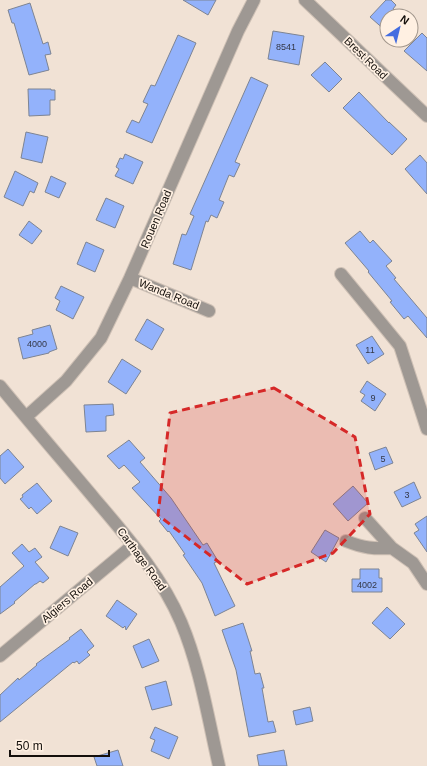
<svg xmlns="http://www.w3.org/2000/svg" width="427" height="766" font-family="Helvetica,sans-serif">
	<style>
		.building { fill: #93b2fb; stroke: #7d8493 }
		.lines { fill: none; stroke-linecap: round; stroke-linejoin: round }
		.minor-casing { stroke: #cec0b5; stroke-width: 14 }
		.minor { stroke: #9e9893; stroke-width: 12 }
		.marked { fill: #d62828; fill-opacity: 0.2; stroke: #d62828; stroke-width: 3; stroke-dasharray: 8 5; stroke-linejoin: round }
		.labels { text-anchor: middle; stroke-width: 3.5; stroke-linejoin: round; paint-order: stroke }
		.number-label { font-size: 9px; fill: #343847 }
		.street-label { font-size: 11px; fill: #140f0b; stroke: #fff0e2 }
	</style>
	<rect width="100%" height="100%" fill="#f1e2d5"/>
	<path class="building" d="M183,0H216L208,15Z
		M386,0H391L396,5L393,9L401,16H387V32L370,17Z
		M30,3L43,44L48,42L51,54L45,55L49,70L29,75L14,23H12L8,10Z
		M273,31L304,36L299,65L268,59Z
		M422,33L427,38V71L404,51Z
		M178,35L196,43L152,143L126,132L132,120L139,123L148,104L143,102L151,85L155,86Z
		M325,62L342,79L329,92L311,75Z
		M251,77L268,85L235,162L240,164L234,177L229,175L219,200L224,202L217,218L211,215L208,222L206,221L191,270L173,264L182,234L186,235L194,216L190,214Z
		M28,89H51V90H55V100H50V115L29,116Z
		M359,92L389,123V122L407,139L392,155L343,108Z
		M26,132L48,137L42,163L21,158Z
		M125,154L143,162L133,184L115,176L119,169L116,167L120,158L123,159Z
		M420,155L427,163V194L405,169Z
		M15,171L38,183L34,193L30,191L23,206L4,197Z
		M51,176L66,183L59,198L45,192Z
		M106,198L124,206L115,228L96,220Z
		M29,221L42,231L32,244L19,235Z
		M360,231L370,243L373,240L392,261L386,266L396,278L394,279L427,318V338L408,316L404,319L390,302L392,301L368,272L369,271L345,243Z
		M86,242L104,250L95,272L77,264Z
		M61,286L84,297L73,319L56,310L60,301L55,298Z
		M147,319L164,329L152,350L135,340Z
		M50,325L57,349L49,352V353L23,359L18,338L33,334L32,330Z
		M372,336L384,354L368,364L356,345Z
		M122,359L141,371L126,394L108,382Z
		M367,381L386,394L375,411L361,401L365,395L360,392Z
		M113,404L114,415L106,416V431L86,432L84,405Z
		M129,440L145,458L140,462L171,498L203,545L207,543L218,561L214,563L235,606L215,616L202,583L183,555L185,554L169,531L168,532L159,521L161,519L132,488L140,482L124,465L119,469L107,456Z
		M386,447L393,463L375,470L369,453Z
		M8,449L24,467L5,484L0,478V456Z
		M414,482L421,498L402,507L394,492Z
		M37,483L52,501L37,514L31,507L29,509L20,499L23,497L22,495Z
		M353,486L368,503L348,521L333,504Z
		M427,516V552L414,533L419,530L415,524Z
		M60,526L78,533L68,556L50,548Z
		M325,530L339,538L326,562L311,552Z
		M22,544L29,552L35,548L42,557L35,562L49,578L43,583L40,581L36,584H35L14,602L15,603L0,614V587L24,566L12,553Z
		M360,569H379V578H382V592H352V579H360Z
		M117,600L137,614L126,630L125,626L123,628L106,616Z
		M387,607L405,624L390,639L372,623Z
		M243,623L252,651H250L255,674L260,673L264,688H262L268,722L273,721L276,732L249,737L236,670L222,630Z
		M81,629L94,646L87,652L90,655L79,664L77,661L74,663L73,662L0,722V695L18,678L19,680L37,665L36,664L70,639L69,638Z
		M149,639L159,661L142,668L133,646Z
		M166,681L172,705L152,710L145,687Z
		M310,707L313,721L296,725L293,711Z
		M155,727L178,737L169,759L151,751L155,740L150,738Z
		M118,750L123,766H97L94,757Z
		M284,750L287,766H259L257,755Z"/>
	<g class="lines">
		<defs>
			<path id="minor" d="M305,0L427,116
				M341,274L400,346L427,429
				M130,278L209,311
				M0,386C31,424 63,461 94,498C127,537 161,575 181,622C200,667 208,718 219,766
				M26,417L66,381L101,338L130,278L238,31L254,0
				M365,518L392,548
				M346,541C364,548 373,549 392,548L413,563L427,584
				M0,656L133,545"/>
		</defs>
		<use href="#minor" class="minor-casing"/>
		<use href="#minor" class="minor"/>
	</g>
	<path class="marked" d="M274,388L355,437L370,514L333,553L247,584L158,515L170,413Z"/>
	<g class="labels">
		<g class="number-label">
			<text x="286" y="50">8541</text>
			<text x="37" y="347">4000</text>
			<text x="370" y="353">11</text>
			<text x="373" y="401">9</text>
			<text x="383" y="462">5</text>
			<text x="407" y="498">3</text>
			<text x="367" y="588">4002</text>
		</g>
		<g class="street-label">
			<text transform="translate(366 58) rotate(44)" y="4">Brest Road</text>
			<text transform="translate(156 219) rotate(-67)" y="4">Rouen Road</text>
			<text transform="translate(169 294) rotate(22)" y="4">Wanda Road</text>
			<text transform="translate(142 559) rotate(54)" y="4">Carthage Road</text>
			<text transform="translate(67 600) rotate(-40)" y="4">Algiers Road</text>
		</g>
	</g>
	<g transform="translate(399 28) rotate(35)"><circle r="19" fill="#fff0e2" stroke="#a1968c"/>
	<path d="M0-3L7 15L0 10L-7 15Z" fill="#446de0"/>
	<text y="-6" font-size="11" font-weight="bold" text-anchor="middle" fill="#140f0b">N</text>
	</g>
	<path d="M10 750v6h99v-6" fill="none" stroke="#140f0b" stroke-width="2"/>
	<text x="16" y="750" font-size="12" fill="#140f0b" stroke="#fff0e2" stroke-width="3" paint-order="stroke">50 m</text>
</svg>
